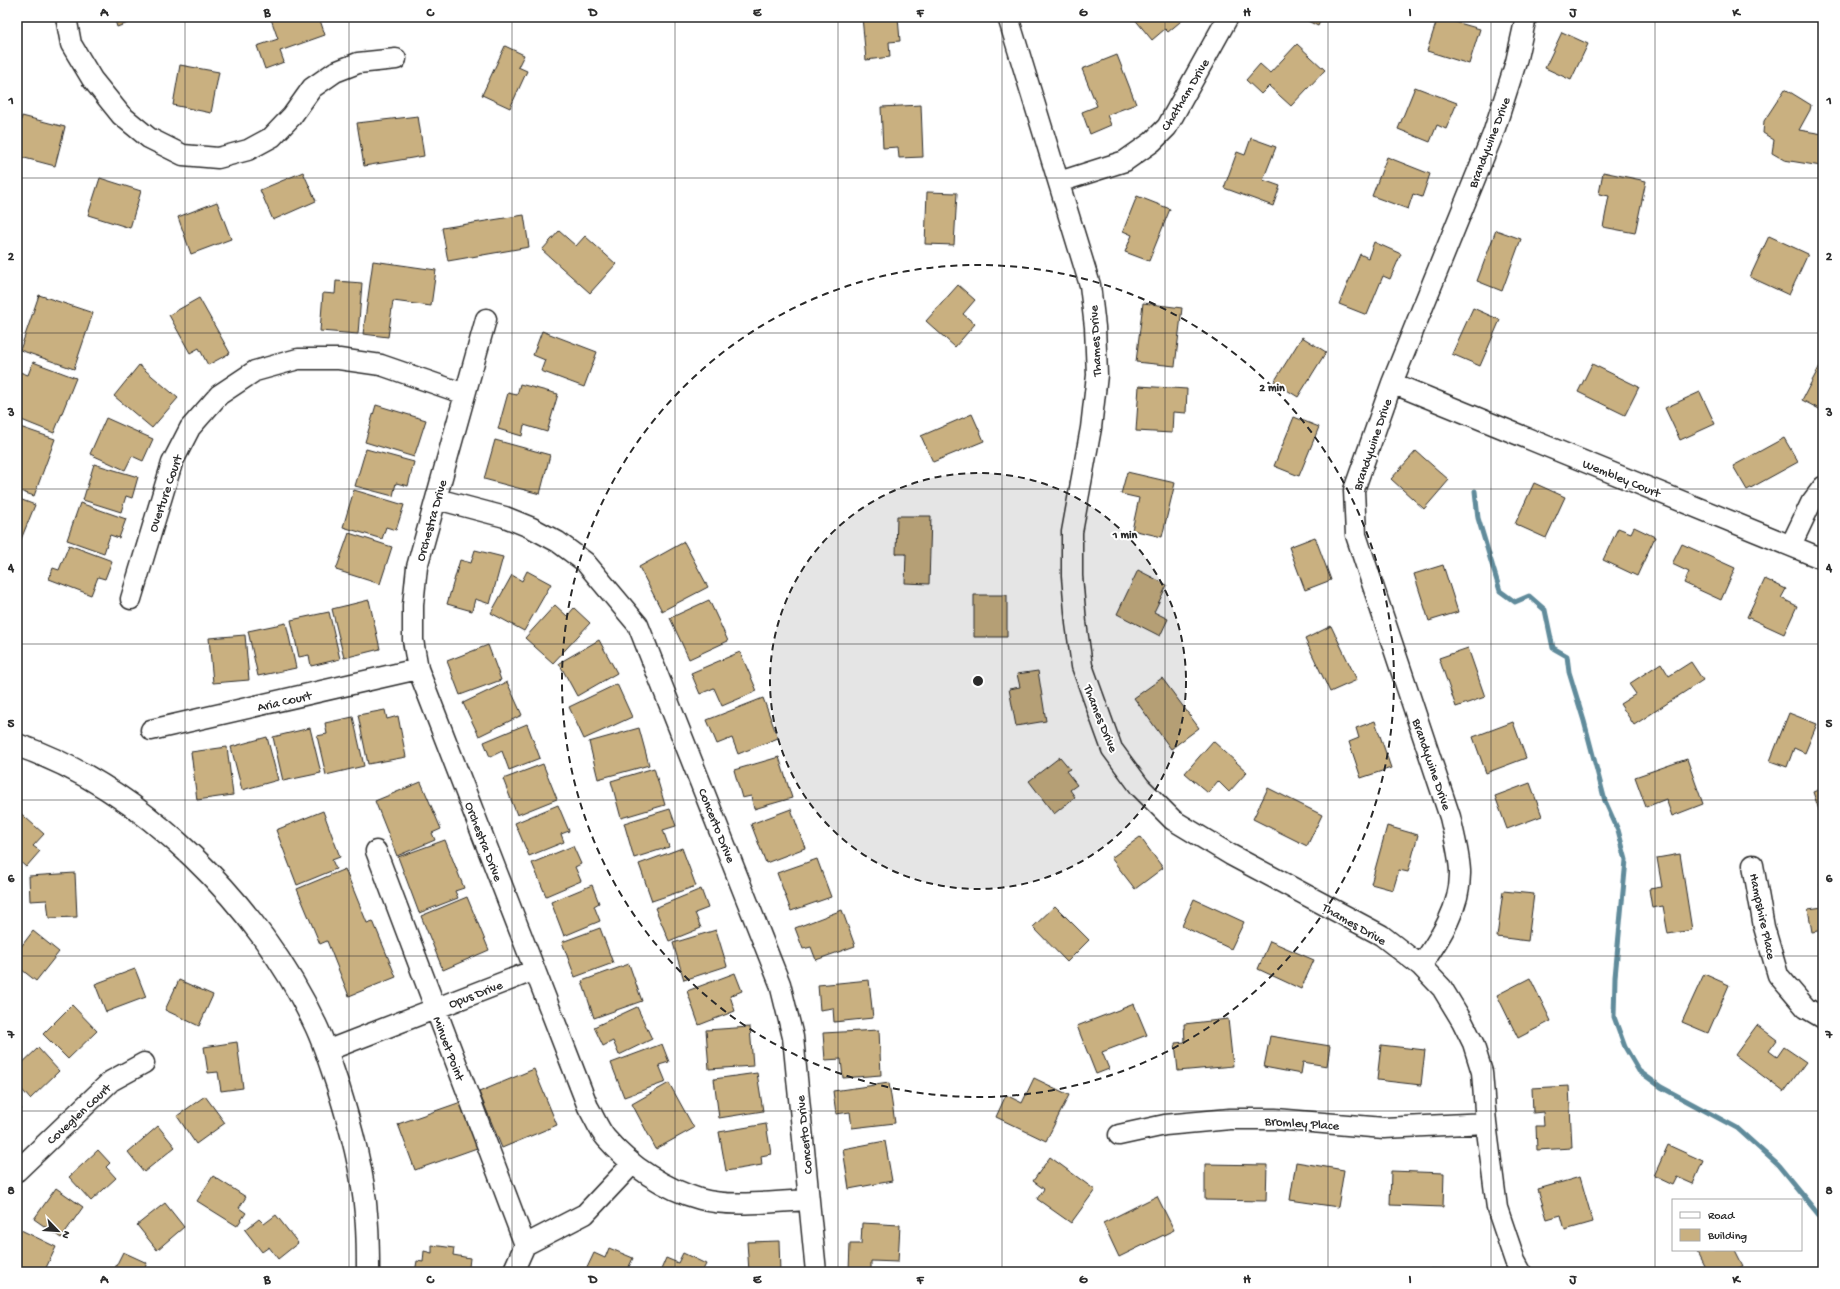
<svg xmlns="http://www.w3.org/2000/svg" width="1840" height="1289" font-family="'Gochi Hand',sans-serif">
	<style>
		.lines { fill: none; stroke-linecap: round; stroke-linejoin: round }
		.stream { stroke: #608b9b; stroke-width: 5 }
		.building { fill: #c9b080; stroke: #2b2b2b }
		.minor-casing { stroke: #2b2b2b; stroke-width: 23 }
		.tertiary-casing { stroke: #2b2b2b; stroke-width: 25 }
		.minor { stroke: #fff; stroke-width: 20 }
		.tertiary { stroke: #fff; stroke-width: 22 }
		.grid { fill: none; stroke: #2b2b2b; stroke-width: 1; stroke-opacity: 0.55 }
		.ring { fill: none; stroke: #2b2b2b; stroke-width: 2; stroke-dasharray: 7 5 }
		.labels { text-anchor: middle; stroke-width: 4; stroke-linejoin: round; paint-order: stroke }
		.street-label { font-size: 13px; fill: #2b2b2b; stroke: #fff }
		.centre { fill: #2b2b2b; stroke: #fff; stroke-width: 2 }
		.ring-label { font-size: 12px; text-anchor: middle; font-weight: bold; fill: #2b2b2b; stroke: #fff; stroke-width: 4; stroke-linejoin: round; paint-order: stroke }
		.neatline { fill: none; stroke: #2b2b2b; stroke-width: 1.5 }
		.grid-label { font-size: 13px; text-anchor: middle; font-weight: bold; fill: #2b2b2b }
	</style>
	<rect width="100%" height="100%" fill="#fff"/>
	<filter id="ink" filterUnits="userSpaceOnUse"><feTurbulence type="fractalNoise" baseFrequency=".025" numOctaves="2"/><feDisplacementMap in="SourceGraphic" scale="8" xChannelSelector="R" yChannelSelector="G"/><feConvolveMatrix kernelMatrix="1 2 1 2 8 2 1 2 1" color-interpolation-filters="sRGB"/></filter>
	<g filter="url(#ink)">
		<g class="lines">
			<path class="stream" d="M1475,491L1478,518L1500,591L1515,602L1529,596L1545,610L1553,648L1567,656L1569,672L1584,721L1605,801L1618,830L1626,860L1615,977L1614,1017L1625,1047L1639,1071L1661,1087L1737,1128L1778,1165L1823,1220"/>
		</g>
		<path class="building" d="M114,17H144L117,27Z
			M276,17H319L325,35L280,51L284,62L265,69L257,46L278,39L271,19Z
			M862,17H898L900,41L889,42L890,57L866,60Z
			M1133,17H1186L1168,32L1165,29L1152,40Z
			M1300,17H1322L1318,26Z
			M1438,17L1480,29L1469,64L1427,51Z
			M1576,17H1592L1590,22Z
			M1562,32L1588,44L1571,80L1545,68Z
			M1297,44L1325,70L1291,106L1269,86L1261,94L1246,80L1260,64L1270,73Z
			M505,46L524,55L518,67L527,71L510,108L482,95Z
			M1117,55L1136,104L1107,115L1111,125L1090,134L1082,112L1097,106L1082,69Z
			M180,65L219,72L211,113L173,105Z
			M1415,87L1457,103L1446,129L1437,125L1430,142L1398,129Z
			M1785,89L1811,105L1810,110L1799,130L1823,134V163L1821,166L1784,160L1772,153L1774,140L1763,133L1764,121Z
			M921,105L923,157L899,158L898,147L883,148L881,107Z
			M22,116L65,127L55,166L17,156V136Z
			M418,116L424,156L364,166L357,123Z
			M1251,138L1276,147L1263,180L1280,186L1273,206L1224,188L1237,152L1245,155Z
			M1387,157L1430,174L1422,197L1413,194L1408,209L1372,196Z
			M303,172L316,201L273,220L260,190Z
			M1603,172L1646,181L1635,233L1603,227L1609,196L1599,194Z
			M100,178L141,191L130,228L88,215Z
			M927,192L957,193L954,245L925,244Z
			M1137,196L1170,209L1149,261L1125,252L1132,235L1123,231Z
			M217,202L231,239L191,254L178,217Z
			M524,215L529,247L448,261L442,228Z
			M1496,230L1521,239L1502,291L1477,281Z
			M559,231L576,246L585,236L616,264L590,293L542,250Z
			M1769,236L1808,254L1789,295L1750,277Z
			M1374,242L1401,254L1390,279L1383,276L1367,315L1339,304L1360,254L1368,258Z
			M373,261L436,270L431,306L393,301L388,337L363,334Z
			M336,281L362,283L358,334L320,331L323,293L335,294Z
			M958,285L975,300L963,314L975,324L955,347L926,321Z
			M39,295L93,313L74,369L20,350Z
			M199,298L230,353L208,365L199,348L190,353L169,315Z
			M1143,303L1182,308L1175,366L1136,362Z
			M1473,308L1500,320L1480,366L1452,354Z
			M542,331L597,352L584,387L541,371L545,360L533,355Z
			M1302,337L1326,352L1298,397L1274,382Z
			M1823,360V411L1802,400Z
			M33,362L76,378L54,433L19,419L23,410L17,407V371L28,375Z
			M1592,364L1639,387L1625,415L1578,392Z
			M139,365L178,398L152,428L114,396Z
			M520,384L558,394L547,432L524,425L522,436L498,429L508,393L517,395Z
			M1139,386L1187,389L1186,413L1173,412L1172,433L1136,431Z
			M1700,392L1715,424L1680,440L1665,408Z
			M376,405L426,420L414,457L365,442Z
			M972,414L984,441L933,462L921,436Z
			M1294,417L1319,427L1299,476L1274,466Z
			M106,418L153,439L143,461L132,456L125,470L90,454Z
			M17,426L55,439L34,496L17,490Z
			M1784,438L1798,462L1747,490L1733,466Z
			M495,440L550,455L540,494L484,479Z
			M366,449L414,462L408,486L396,483L393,496L355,486Z
			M1416,451L1449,480L1424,509L1391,479Z
			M94,464L138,477L132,498L126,496L121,512L83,500Z
			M1127,472L1175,483L1162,537L1132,530L1139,498L1121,494Z
			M1534,483L1565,497L1546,538L1515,524Z
			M354,490L404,505L396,530L386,527L382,539L343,527Z
			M17,498L35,505L17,549Z
			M80,503L126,519L119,538L110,535L104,553L67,540Z
			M897,516H931L929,584L905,583L906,554H896Z
			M1634,527L1655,537L1637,576L1603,560L1618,528L1631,533Z
			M349,533L392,547L380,584L336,570Z
			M1315,537L1331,580L1305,590L1289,547Z
			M684,542L708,587L662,611L639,567Z
			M1682,544L1735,568L1721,600L1684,583L1689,572L1672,564Z
			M69,545L112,561L105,579L98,577L91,595L49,579L53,568L59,570Z
			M475,550L503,557L490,604L475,599L472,611L447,604L460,560L471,563Z
			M1443,565L1458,612L1429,621L1414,574Z
			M1138,570L1167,585L1154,612L1168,619L1160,636L1117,614Z
			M527,571L551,584L524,631L491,613L512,575L522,581Z
			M1765,579L1786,589L1781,598L1797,606L1784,634L1747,617Z
			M974,595H1007V637H974Z
			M369,600L380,649L344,658L332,609Z
			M709,600L728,641L689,659L670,618Z
			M555,605L567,616L574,608L590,623L553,663L525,638Z
			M329,612L340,659L311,666L309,655L299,657L291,620Z
			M286,623L296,668L258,676L248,631Z
			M1331,626L1357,680L1330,692L1305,639Z
			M245,635L249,680L213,683L209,638Z
			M599,640L617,673L577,696L559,663Z
			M488,645L501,680L460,695L447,661Z
			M1468,648L1485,697L1456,707L1439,658Z
			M740,652L757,691L722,706L714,688L700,694L691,673Z
			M1691,662L1703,680L1634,725L1620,704L1636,694L1629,684L1661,663L1669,676Z
			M1038,671L1046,721L1016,726L1009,689L1020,687L1017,674Z
			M1162,678L1199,728L1171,749L1134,698Z
			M507,682L522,715L479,736L463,703Z
			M617,684L632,717L584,739L569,707Z
			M763,698L778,738L738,754L732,738L717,744L707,720Z
			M385,710L387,719L398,716L406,757L368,764L358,715Z
			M1789,713L1817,724L1805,753L1794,748L1787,767L1770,761Z
			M353,717L364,766L326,775L317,736L327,734L325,723Z
			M1375,721L1391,768L1361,778L1349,742L1359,738L1356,728Z
			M1513,722L1526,758L1486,773L1473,737Z
			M527,724L540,758L509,770L502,751L490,757L484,742Z
			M310,728L321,773L283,781L273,737Z
			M639,728L649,765L598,779L589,742Z
			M267,737L278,780L242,790L231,747Z
			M1213,741L1247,772L1229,792L1218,781L1208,793L1185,773Z
			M227,747L233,795L197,800L191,752Z
			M779,757L792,798L754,809L751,796L742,798L734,770Z
			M1060,757L1070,769L1066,771L1077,785L1070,790L1075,797L1054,814L1029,781Z
			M1687,759L1703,804L1672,816L1666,799L1646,807L1635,777Z
			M543,764L557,799L517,815L503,779Z
			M654,768L665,805L621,818L611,781Z
			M421,782L441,829L432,833L435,840L397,856L375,801Z
			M1530,783L1542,816L1507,829L1495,796Z
			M1268,788L1322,815L1307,846L1253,819Z
			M1823,788V812L1820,813L1813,792Z
			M558,805L569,831L561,834L564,842L529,856L515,823Z
			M670,809L676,826L663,830L669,847L634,858L624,823Z
			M791,809L805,848L766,863L751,824Z
			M17,810L44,834L33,846L40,851L26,867L17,859Z
			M323,811L340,857L332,860L336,869L297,885L276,830Z
			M1387,826L1418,835L1408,872L1399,870L1393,890L1371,884Z
			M1140,837L1163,868L1135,889L1111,858Z
			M445,840L464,888L455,891L458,898L419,913L398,857Z
			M573,846L581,864L575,867L581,881L546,896L532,863Z
			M682,848L696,886L652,901L639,864Z
			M1680,854L1692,930L1668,934L1663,906L1652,908L1649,889L1662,887L1657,858Z
			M817,859L831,897L791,911L777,873Z
			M345,869L367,923L373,921L396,977L349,996L327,941L320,944L297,889Z
			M75,873L77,917L49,918L47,900L30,901L29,876Z
			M1820,884H1823V901Z
			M592,885L599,903L594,906L600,921L564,936L551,902Z
			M701,889L708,908L695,913L701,928L669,941L655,908Z
			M1503,891L1534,894L1528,941L1497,937Z
			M467,897L489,950L443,970L421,916Z
			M1194,899L1244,922L1231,949L1182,926Z
			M1055,906L1089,940L1067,962L1033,927Z
			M1823,907V930L1812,932L1808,909Z
			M842,910L855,946L816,960L811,947L803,949L795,928Z
			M600,928L613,963L575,977L562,942Z
			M716,930L727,966L684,980L673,943Z
			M33,931L59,952L36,981L17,966V952Z
			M1270,941L1314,960L1301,989L1258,969Z
			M629,964L642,1001L594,1018L582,981Z
			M135,969L146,997L106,1012L95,984Z
			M735,973L742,991L730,996L735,1011L699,1025L687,991Z
			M1704,974L1729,985L1708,1033L1682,1022Z
			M1530,978L1551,1021L1518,1038L1497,995Z
			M179,980L213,995L199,1026L165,1010Z
			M869,980L873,1018L834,1022L833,1008L820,1010L818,985Z
			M1134,1004L1147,1035L1102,1052L1109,1069L1096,1074L1077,1026Z
			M72,1005L97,1031L68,1059L43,1034Z
			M637,1007L652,1039L619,1055L613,1041L603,1046L594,1027Z
			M1228,1019L1233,1066L1178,1071L1175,1043L1185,1042L1184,1024Z
			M1757,1025L1777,1040L1769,1051L1777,1057L1784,1047L1806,1062L1784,1092L1735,1055Z
			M750,1027L753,1066L709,1069L706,1030Z
			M879,1030L881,1075L843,1078L841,1059L825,1060L823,1033Z
			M1270,1036L1330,1046L1327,1066L1303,1062L1301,1074L1264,1067Z
			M237,1042L243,1088L221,1091L218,1072L208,1073L204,1047Z
			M662,1044L669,1062L659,1065L666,1082L624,1097L611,1063Z
			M1381,1045L1425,1050L1421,1085L1377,1080Z
			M38,1048L59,1071L30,1099L17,1084V1068Z
			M534,1069L557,1125L502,1148L479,1092Z
			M757,1073L763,1111L719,1118L714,1079Z
			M1034,1078L1069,1095L1046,1141L996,1117L1006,1095L1022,1103Z
			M669,1083L694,1128L656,1149L632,1104Z
			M889,1083L895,1123L852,1128L850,1112L836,1114L833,1091Z
			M1569,1086L1572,1148L1537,1150L1536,1126H1544L1543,1112L1533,1113L1532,1088Z
			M205,1096L225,1123L196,1144L177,1116Z
			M461,1102L477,1148L415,1170L398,1124Z
			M17,1105L22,1109L17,1114Z
			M766,1124L771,1154L761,1156L762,1165L726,1171L719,1132Z
			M158,1126L175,1147L144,1172L128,1152Z
			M885,1141L892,1181L849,1189L843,1149Z
			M1668,1145L1703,1161L1693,1184L1677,1177L1673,1185L1654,1176Z
			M98,1150L110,1163L106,1167L116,1178L91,1201L69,1177Z
			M1050,1157L1095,1190L1071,1223L1037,1199L1044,1189L1033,1181Z
			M1296,1162L1344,1170L1338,1207L1290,1200Z
			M1205,1164L1267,1165L1266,1201L1205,1200Z
			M1391,1171L1444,1173L1443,1207L1390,1205Z
			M213,1176L246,1197L239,1208L246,1213L237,1226L197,1201Z
			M1580,1177L1593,1222L1565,1230L1561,1215L1547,1219L1538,1189Z
			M56,1188L83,1207L61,1238L34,1219Z
			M1157,1196L1174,1230L1119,1257L1103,1223Z
			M165,1203L184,1227L157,1250L137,1225Z
			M276,1215L298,1243L278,1259L269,1247L262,1252L245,1230L259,1219L264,1224Z
			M862,1223L900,1225L898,1262L871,1261V1271L849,1270L850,1244H861Z
			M21,1230L56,1247L44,1272L17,1271V1237Z
			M779,1241L780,1272H749L747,1242Z
			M432,1245L454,1248L453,1255L470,1258L469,1267L476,1268V1272H415L417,1261L423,1262L424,1251L432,1253Z
			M609,1248L633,1258L628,1269L636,1272H585L594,1253L605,1258Z
			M1696,1250H1735L1743,1266L1730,1272H1707Z
			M123,1252L147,1263L143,1272H113Z
			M683,1253L706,1264L702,1272H660L666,1258L678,1263Z
			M1430,1269L1464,1270V1272H1430Z"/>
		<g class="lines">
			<defs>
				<path id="minor" d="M66,17L71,44L92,79L121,115L149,138L183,155L218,158L248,150L272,137L292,116L312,88L335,72L358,63L396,59
					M1008,17L1090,285L1095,327L1097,375L1091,428L1072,532V576L1076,623L1082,666L1112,749L1140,787L1173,820L1231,855L1381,935L1421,966L1442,988L1462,1021L1473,1043L1482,1072L1486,1123L1497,1208L1515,1261L1521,1272
					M1059,182L1125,161L1152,142L1167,127L1228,17
					M486,319L417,567L413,605V640L418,669L588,1107C594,1117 599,1130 606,1138C630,1166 665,1189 700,1199C730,1208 778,1201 809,1200
					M1392,383L1823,559
					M437,499L505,517L532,528L558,542L585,562L638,625L780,984L793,1037L816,1272
					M1791,545L1811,503L1823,487
					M131,599L172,463L190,428L219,395L255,371L298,359H339L381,365L465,394
					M151,730L418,669
					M376,851L525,1245
					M1753,865L1764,927L1778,975L1806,1008L1823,1018
					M1421,966C1440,938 1461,907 1460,871C1459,853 1454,835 1450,817L1356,535L1354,490L1392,383L1493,134L1516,62L1526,17
					M326,1051L535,970
					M1119,1135L1165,1125L1230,1119H1275L1384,1128L1486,1123
					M17,1171L111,1081L144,1063
					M513,1272L525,1245L585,1214L632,1164"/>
				<path id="tertiary" d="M17,745C143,788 260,906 316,1026C325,1045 331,1066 338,1086C351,1128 363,1171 366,1214C368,1233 368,1253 368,1272"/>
			</defs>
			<use href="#minor" class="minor-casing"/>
			<use href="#tertiary" class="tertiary-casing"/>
			<use href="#minor" class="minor"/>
			<use href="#tertiary" class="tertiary"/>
		</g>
	</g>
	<path class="grid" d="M185,17V1272M349,17V1272M512,17V1272M675,17V1272M838,17V1272M1002,17V1272M1165,17V1272M1328,17V1272M1491,17V1272M1655,17V1272M17,178H1823M17,333H1823M17,489H1823M17,644H1823M17,800H1823M17,956H1823M17,1111H1823"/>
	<circle cx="978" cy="681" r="208" fill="#2b2b2b" fill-opacity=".12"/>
	<g class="ring">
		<circle cx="978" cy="681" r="208"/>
		<circle cx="978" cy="681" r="416"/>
	</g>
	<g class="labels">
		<g class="street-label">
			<text transform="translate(1184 94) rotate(-59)" y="5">Chatham Drive</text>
			<text transform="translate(1488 142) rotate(-69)" y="5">Brandywine Drive</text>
			<text transform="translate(1094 341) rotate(-93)" y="5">Thames Drive</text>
			<text transform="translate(1371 444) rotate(-71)" y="5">Brandywine Drive</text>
			<text transform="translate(1622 477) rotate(22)" y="5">Wembley Court</text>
			<text transform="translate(164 493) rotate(-71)" y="5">Overture Court</text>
			<text transform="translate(430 520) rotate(-74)" y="5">Orchestra Drive</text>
			<text transform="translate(284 700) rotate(-13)" y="5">Aria Court</text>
			<text transform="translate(1102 718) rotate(68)" y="5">Thames Drive</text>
			<text transform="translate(1433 764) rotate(71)" y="5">Brandywine Drive</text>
			<text transform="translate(718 825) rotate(68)" y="5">Concerto Drive</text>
			<text transform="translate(485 841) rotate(69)" y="5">Orchestra Drive</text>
			<text transform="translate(1764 916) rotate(78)" y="5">Hampshire Place</text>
			<text transform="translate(1355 923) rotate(30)" y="5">Thames Drive</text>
			<text transform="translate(475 993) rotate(-21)" y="5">Opus Drive</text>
			<text transform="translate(450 1048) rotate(69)" y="5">Minuet Point</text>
			<text transform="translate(78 1113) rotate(-43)" y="5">Coveglen Court</text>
			<text transform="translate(1302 1122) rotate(4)" y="5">Bromley Place</text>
			<text transform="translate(803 1135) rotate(-96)" y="5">Concerto Drive</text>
		</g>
	</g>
	<circle cx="978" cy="681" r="6" class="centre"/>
	<g class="ring-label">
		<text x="1272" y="391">2 min</text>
		<text x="1125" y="538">1 min</text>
	</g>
	<rect width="1840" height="1289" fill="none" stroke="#fff" stroke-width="44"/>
	<rect x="1672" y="1199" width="130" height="52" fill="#ffffff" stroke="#aaaaaa"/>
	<rect x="1680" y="1212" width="20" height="6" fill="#ffffff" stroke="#aaaaaa"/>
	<text x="1708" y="1219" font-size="12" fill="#2b2b2b">Road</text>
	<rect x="1680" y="1229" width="20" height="12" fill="#c9b080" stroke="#aaaaaa"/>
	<text x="1708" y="1239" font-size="12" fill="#2b2b2b">Building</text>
	<g transform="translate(58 1231) rotate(115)" stroke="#ffffff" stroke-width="3" paint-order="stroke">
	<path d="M0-3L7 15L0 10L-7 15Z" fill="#2b2b2b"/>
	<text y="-6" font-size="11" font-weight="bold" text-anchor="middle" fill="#2b2b2b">N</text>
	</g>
	<rect x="22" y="22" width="1796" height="1245" class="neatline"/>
	<g class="grid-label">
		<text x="104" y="16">A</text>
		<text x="267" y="16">B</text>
		<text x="430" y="16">C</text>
		<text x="593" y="16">D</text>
		<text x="757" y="16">E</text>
		<text x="920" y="16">F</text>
		<text x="1083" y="16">G</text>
		<text x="1247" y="16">H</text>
		<text x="1410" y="16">I</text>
		<text x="1573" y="16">J</text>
		<text x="1736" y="16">K</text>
		<text x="11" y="104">1</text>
		<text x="1829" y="104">1</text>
		<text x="11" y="260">2</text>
		<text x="1829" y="260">2</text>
		<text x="11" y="416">3</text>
		<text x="1829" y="416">3</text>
		<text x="11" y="571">4</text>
		<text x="1829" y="571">4</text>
		<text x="11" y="727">5</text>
		<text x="1829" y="727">5</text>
		<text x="11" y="882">6</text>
		<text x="1829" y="882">6</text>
		<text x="11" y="1038">7</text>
		<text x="1829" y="1038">7</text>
		<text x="11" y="1194">8</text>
		<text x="1829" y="1194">8</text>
		<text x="104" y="1283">A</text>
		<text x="267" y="1283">B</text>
		<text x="430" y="1283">C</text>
		<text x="593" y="1283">D</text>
		<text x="757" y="1283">E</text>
		<text x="920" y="1283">F</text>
		<text x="1083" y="1283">G</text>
		<text x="1247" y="1283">H</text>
		<text x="1410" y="1283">I</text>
		<text x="1573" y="1283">J</text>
		<text x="1736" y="1283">K</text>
	</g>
</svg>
